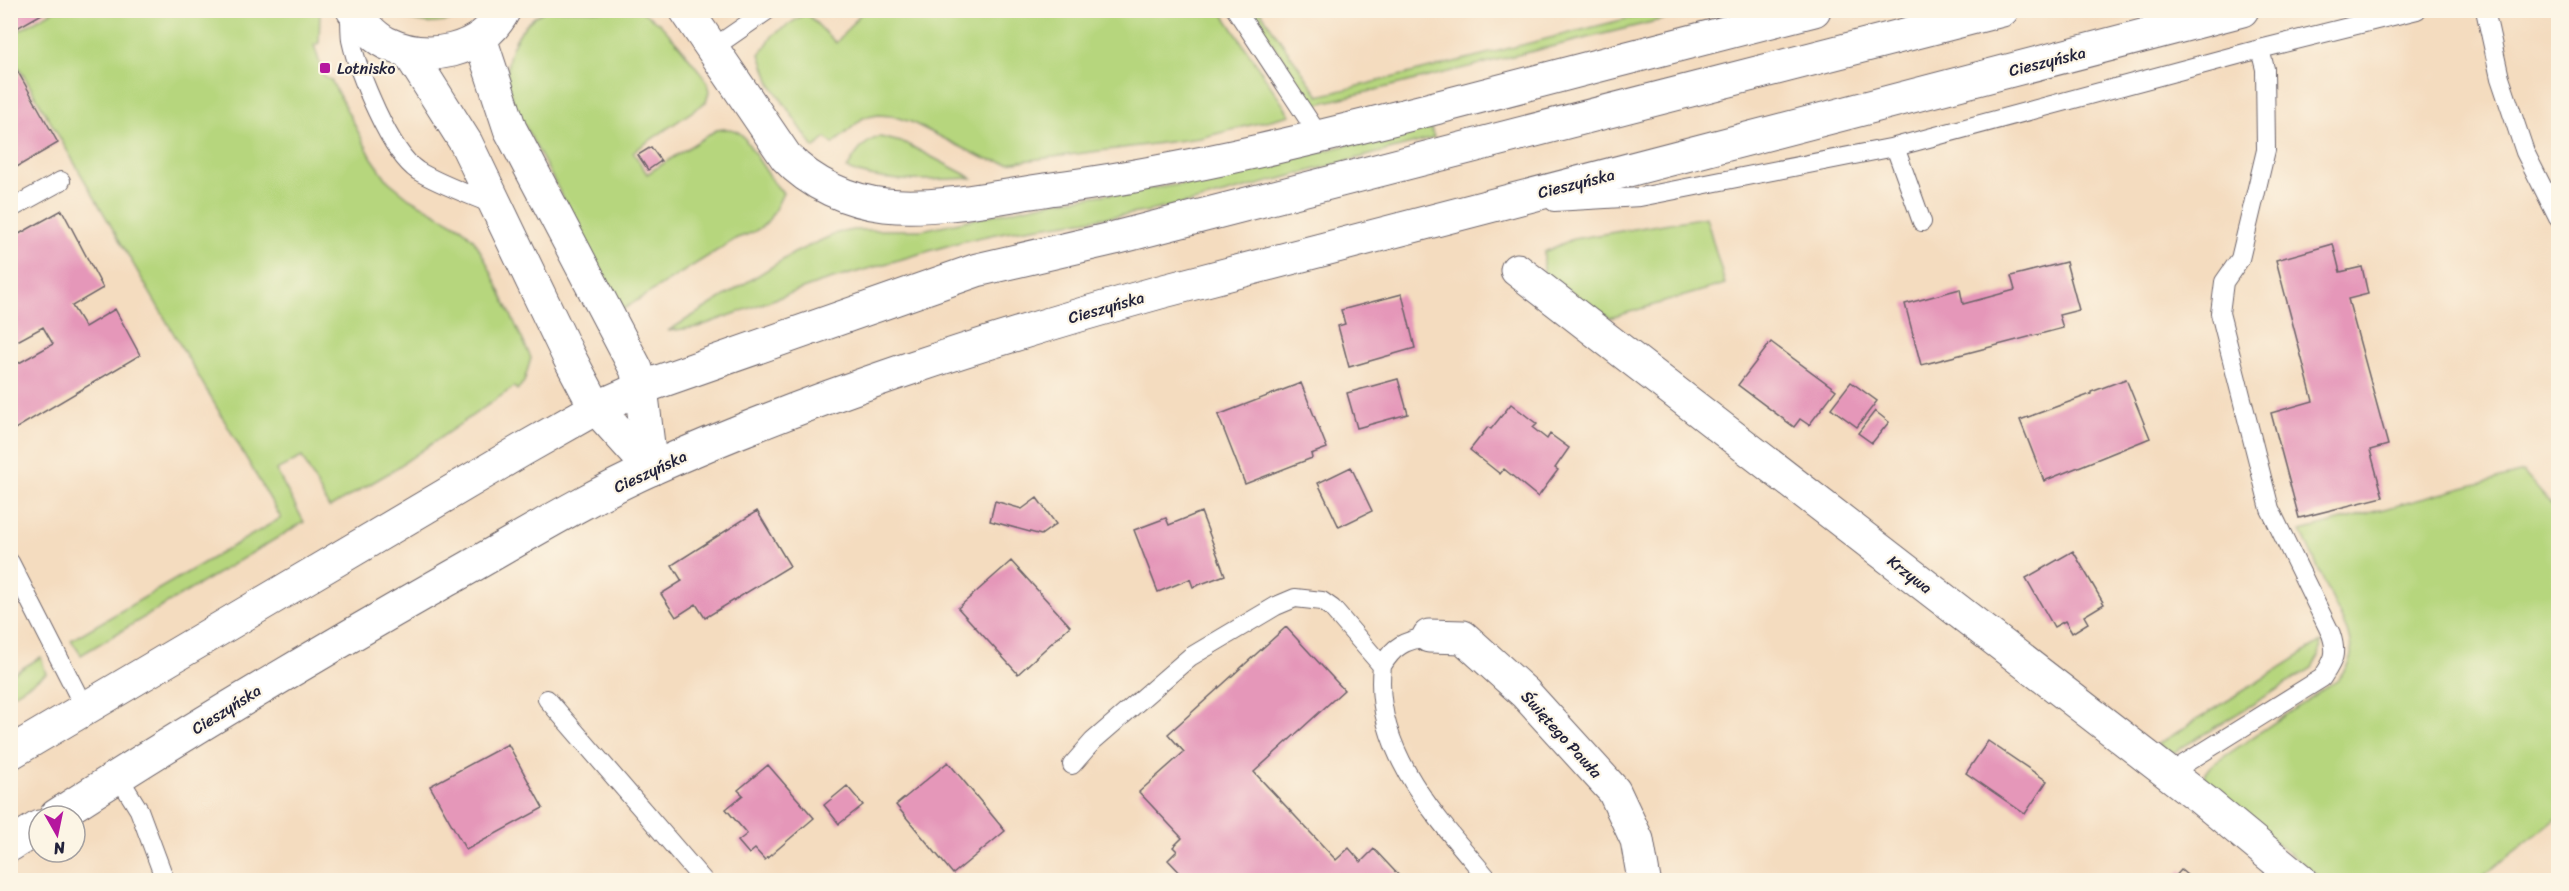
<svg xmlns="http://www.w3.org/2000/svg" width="2569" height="891" font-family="Sriracha,sans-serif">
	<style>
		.green { fill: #b6d67d; stroke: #6c7c5c; stroke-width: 1.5 }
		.building { fill: #e597b9 }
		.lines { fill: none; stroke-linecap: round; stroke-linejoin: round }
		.service-casing { stroke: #6c6369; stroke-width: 20 }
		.minor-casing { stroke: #6c6369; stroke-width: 35 }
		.secondary-casing { stroke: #6c6369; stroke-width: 35 }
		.service { stroke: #fff; stroke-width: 18 }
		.minor { stroke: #fff; stroke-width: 33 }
		.secondary { stroke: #fff; stroke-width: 33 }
		.poi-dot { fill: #b5179e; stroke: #fcf5e5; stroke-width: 2 }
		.labels { text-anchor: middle; stroke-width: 4.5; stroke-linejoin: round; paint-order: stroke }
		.street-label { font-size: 16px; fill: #22223b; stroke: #fcf5e5 }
		.poi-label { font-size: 16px; fill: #22223b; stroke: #fcf5e5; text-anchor: start }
	</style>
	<rect width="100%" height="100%" fill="#fcf5e5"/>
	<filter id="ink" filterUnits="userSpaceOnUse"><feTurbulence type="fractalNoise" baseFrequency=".0167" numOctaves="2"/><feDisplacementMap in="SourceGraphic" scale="12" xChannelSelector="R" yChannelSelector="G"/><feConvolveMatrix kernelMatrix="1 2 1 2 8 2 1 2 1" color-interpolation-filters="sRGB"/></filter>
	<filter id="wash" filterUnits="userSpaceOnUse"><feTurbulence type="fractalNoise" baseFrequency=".008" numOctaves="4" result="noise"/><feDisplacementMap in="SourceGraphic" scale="24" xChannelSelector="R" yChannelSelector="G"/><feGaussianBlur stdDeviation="1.35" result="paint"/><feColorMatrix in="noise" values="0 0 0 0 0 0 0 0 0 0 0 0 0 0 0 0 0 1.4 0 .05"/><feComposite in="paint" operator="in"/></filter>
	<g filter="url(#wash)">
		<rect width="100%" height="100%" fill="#f4dcbf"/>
		<path class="green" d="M55,10L320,11L319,43L314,45L324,77L331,80L372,158L388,181L409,198L462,228L474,240L485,259L531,358L524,382L517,390L514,387L389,473L329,508L302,457L276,470L304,522L81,655L71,640L281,518L11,54V35Z
			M546,10L641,11L660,24L679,45L707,81L709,92L706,102L633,152L647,174L716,130C727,128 735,128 743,136L774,183L783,193C771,219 767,230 737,238L622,310L514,105C512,98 509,90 508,82C504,54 519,23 546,10Z
			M394,11H468C447,27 415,28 394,11Z
			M863,11H1221L1290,115L1200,138L1007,163L983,158L911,122L892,116L878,115L863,118L833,144L826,138L814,148L770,83L760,54L773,35L806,13L836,43Z
			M1250,11H1260L1319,96L1657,11H1697L1314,105Z
			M1430,124L1434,138L1197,201L1144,212L1005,232L964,241L819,283L698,327L668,331L794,253L837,233L853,230H922L1057,201L1206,181Z
			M880,137L905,143L972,178C929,180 887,185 847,169C854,156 864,140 880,137Z
			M1706,217L1725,284L1610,318L1544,274V252L1573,239Z
			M2523,472L2558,512V817L2478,880H2323L2208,789L2204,776L2212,765L2338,679C2353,660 2354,654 2347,631L2301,531Z
			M2321,642L2319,656L2312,668L2173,753L2157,745Z
			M41,657L46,674L11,696V675Z"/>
		<g id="blocks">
			<path class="building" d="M10,10H49L10,32Z
				M13,63L58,143L10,171V65Z
				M651,147L661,161L648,170L638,155Z
				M62,210L103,288L72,306L85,327L115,309L140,355L10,432V368L53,344L43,327L10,345V239Z
				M2333,244L2340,272L2362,267L2368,294L2348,299L2388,445L2370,450L2383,497L2299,518L2271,413L2313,401L2276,260Z
				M2066,262L2079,310L2059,315L2063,328L1921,365L1905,304L1960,289L1963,304L2015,290L2011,276Z
				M1402,294L1415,348L1349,367L1338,326L1345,324L1341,310Z
				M1771,342L1836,390L1809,425L1800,419L1794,427L1738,385Z
				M1398,379L1408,414L1357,428L1347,393Z
				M2126,379L2150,438L2044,481L2020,420L2091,394V392Z
				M1851,382L1877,401L1857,427L1831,408Z
				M1301,383L1327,448L1311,454L1312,458L1245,484L1218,415Z
				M1511,404L1537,424L1533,428L1547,439L1550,434L1569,448L1555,468L1558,470L1538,497L1504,469L1500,474L1470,450L1488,427L1491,429Z
				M1875,411L1889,422L1872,443L1858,433Z
				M1351,467L1372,511L1339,527L1318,483Z
				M1037,498L1056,524L1041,535L990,521L995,501L1022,509Z
				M757,511L790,566L705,618L696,604L676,617L661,594L682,581L672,565Z
				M1201,512L1225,575L1193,587L1190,579L1158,592L1134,530L1166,518L1169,525Z
				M2073,551L2104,604L2084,616L2088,623L2072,633L2065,621L2054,627L2026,578Z
				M1011,561L1070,626L1018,674L958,608Z
				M1286,627L1344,690L1254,772L1336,860L1349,848L1361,862L1374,849L1403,880H1204L1202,879L1187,880L1168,860L1177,851L1173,847L1182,838L1139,792L1184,752L1168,734Z
				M1988,741L2047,781L2025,814L1966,773Z
				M508,744L543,808L466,850L430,786Z
				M948,762L1005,831L953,874L896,805Z
				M768,765L814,818L765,860L755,849L749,854L738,841L747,834L726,809L743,795L738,790Z
				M847,786L863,805L839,824L824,805Z
				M2181,870L2193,880H2172Z"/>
		</g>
	</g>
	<g filter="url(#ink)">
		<use href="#blocks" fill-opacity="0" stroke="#6c6369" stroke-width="1.5"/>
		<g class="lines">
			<defs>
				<path id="service" d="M1236,10L1320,137
					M2485,10L2500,78L2525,152L2558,218
					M350,12C350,21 350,31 351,40C358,72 390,153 418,171C441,185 469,194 494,205
					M713,48L768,10
					M1895,147L1922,222
					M1554,202L1640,197L1895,147L2260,49L2417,10
					M10,209L61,181
					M10,562L85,709
					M1382,666C1372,751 1439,820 1489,880
					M547,699L703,880
					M1072,765L1093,741L1190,657L1276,606L1295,598L1322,601L1332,608L1382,666C1394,645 1405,641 1429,636
					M2168,774L2322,678C2333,661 2338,655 2331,634L2270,509L2220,313L2224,282L2240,259L2266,150L2265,69L2260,49
					M118,776L139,810L165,880"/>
				<path id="minor" d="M353,10C362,23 372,36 386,43C427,63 482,53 504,10
					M686,10L786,157C811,184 849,201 885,205C940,211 1010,194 1065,187C1195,169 1321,137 1447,105C1569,73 1692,41 1814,10
					M480,38L510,129L636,369L641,388L651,469
					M408,51L466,143L568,355L596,408L651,469
					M1517,270L2203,800L2300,880
					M1429,636L1463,637L1525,693L1614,791L1637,840L1644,880"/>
				<path id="secondary" d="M10,753L522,450L596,408L641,388L977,270L1115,238L2002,10
					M56,816C184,733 315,655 447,580C515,542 582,500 653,468C817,395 988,340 1160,292L2242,10
					M10,845L39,827"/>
			</defs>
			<use href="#service" class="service-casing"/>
			<use href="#minor" class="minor-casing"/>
			<use href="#secondary" class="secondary-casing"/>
			<use href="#service" class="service"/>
			<use href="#minor" class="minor"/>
			<use href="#secondary" class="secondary"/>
		</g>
	</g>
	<rect class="poi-dot" x="319" y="62" width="12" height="12" rx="3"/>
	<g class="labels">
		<g class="street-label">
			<text transform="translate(2047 61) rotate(-14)" y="6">Cieszyńska</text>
			<text transform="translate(1576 183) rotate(-14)" y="6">Cieszyńska</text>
			<text transform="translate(1106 307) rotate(-16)" y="6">Cieszyńska</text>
			<text transform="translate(650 471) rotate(-25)" y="6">Cieszyńska</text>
			<text transform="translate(1910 574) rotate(38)" y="6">Krzywa</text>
			<text transform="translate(226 709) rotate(-32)" y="6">Cieszyńska</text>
			<text transform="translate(1562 734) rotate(48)" y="6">Świętego Pawła</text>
		</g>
		<g class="poi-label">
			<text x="337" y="74">Lotnisko</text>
		</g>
	</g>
	<rect width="2569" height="891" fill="none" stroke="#fcf5e5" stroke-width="36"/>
	<g transform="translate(57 834) rotate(171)"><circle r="28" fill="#fcf5e5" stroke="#a5a1a1" stroke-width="1.5"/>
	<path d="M0-4.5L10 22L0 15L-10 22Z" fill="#b5179e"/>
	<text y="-9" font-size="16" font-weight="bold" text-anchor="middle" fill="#22223b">N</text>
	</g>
</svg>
